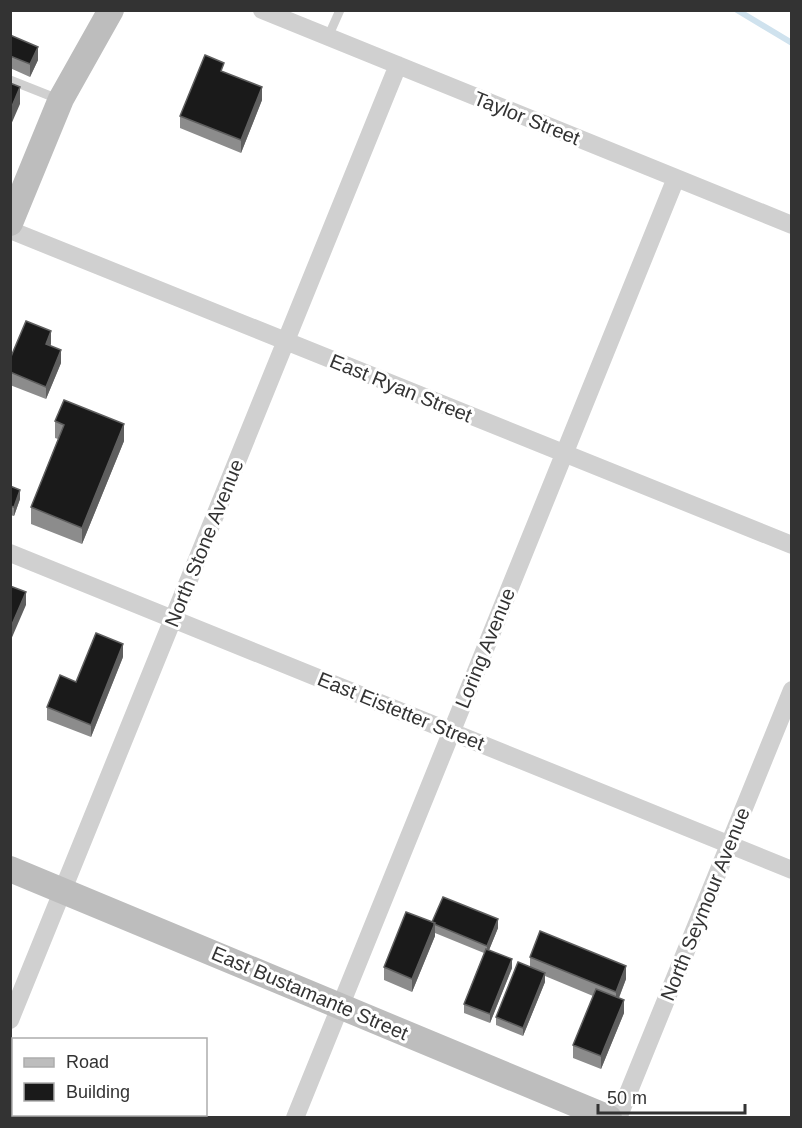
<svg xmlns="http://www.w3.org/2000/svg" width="802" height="1128" font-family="Arial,sans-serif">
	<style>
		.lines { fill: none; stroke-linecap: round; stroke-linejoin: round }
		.stream { stroke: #cfe2ee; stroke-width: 6 }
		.lane { stroke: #d0d0d0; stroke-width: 9 }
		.street { stroke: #d0d0d0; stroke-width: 18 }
		.secondary { stroke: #bdbdbd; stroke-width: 26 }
		.wall { fill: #8c8c8c }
		.shaded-wall { fill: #5f5f5f }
		.building { fill: #1a1a1a; stroke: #5f5f5f; stroke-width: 1.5 }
		.labels { text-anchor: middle; stroke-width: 6; stroke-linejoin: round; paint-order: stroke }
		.street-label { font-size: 20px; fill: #333; stroke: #fff }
	</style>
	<rect width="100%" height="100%" fill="#fff"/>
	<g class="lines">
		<path class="stream" d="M737,10L792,43"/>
		<path class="lane" d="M328,37L340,10
			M10,80L58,99"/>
		<path class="street" d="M262,10L792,225
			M10,230L792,545
			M10,553L792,870
			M10,1020L398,65
			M295,1118L676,178
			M618,1118L792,690"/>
		<path class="secondary" d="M10,223L61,99L111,10
			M10,869L609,1118"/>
	</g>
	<path class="wall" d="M10,35L38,60L30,77L10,68Z
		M224,72L262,100L241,153L180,128V116Z
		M51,344L50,346L61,363L46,399L10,385V359Z
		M55,421L124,441L82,544L31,524V507L58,439L55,438Z
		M10,486L20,499L14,516L10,515Z
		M123,657L91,737L47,720V707L76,682Z
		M432,922L498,928L489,950L512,968L490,1023L464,1013V1004L484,953L435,933V936L412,992L384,980V967Z
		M530,957L626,979L619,998L624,1013L601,1069L573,1058V1045L593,996L545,976V982L523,1036L496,1025V1017L530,967Z"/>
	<path class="shaded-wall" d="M38,47V60L30,77V64Z
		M20,87V104L10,127V111Z
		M262,87V100L241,153V140Z
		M51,331V344L46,357V344Z
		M61,350V363L46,399V387Z
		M124,424V441L82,544V528Z
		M20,490V499L14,516V507Z
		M26,592V605L10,642V629Z
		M123,644V657L91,737V725Z
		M498,919V928L487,955V946Z
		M435,923V936L412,992V979Z
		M512,959V968L490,1023V1014Z
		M626,966V979L616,1005V992Z
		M545,973V982L523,1036V1028Z
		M624,1000V1013L601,1069V1056Z"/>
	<path class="building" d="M10,35L38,47L30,64L10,56Z
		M205,55L224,63L221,71L262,87L241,140L180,116Z
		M10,83L20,87L10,111Z
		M26,321L51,331L46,344L61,350L46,387L10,372V359Z
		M64,400L124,424L82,528L31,507L64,425L55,421Z
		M10,486L20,490L14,507L10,506Z
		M10,586L26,592L10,629Z
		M96,633L123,644L91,725L47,707L60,675L76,682Z
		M443,897L498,919L487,946L434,924L435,923L432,922Z
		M406,912L435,923L412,979L384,967Z
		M540,931L626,966L616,992L530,957Z
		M486,949L512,959L490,1014L464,1004Z
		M518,962L545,973L523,1028L496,1017Z
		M596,989L624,1000L601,1056L573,1045Z"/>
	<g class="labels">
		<g class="street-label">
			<text transform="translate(527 118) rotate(22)" y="7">Taylor Street</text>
			<text transform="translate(401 388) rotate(22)" y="7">East Ryan Street</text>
			<text transform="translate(204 543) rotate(-68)" y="7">North Stone Avenue</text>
			<text transform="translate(485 648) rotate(-68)" y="7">Loring Avenue</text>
			<text transform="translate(401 711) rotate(22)" y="7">East Eistetter Street</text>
			<text transform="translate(705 904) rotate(-68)" y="7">North Seymour Avenue</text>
			<text transform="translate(310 993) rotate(23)" y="7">East Bustamante Street</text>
		</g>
	</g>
	<rect width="802" height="1128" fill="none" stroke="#333333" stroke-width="24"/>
	<rect x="12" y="1038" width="195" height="78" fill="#ffffff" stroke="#adadad" stroke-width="1.5"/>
	<rect x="24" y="1058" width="30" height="9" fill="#bdbdbd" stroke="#adadad" stroke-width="1.5"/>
	<text x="66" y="1068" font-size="18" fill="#333333">Road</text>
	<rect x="24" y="1083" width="30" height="18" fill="#1a1a1a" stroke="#adadad" stroke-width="1.5"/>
	<text x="66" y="1098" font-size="18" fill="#333333">Building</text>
	<path d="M598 1104v9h147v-9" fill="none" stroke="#333333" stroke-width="3"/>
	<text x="607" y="1104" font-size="18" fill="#333333" stroke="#ffffff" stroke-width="4.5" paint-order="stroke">50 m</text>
</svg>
